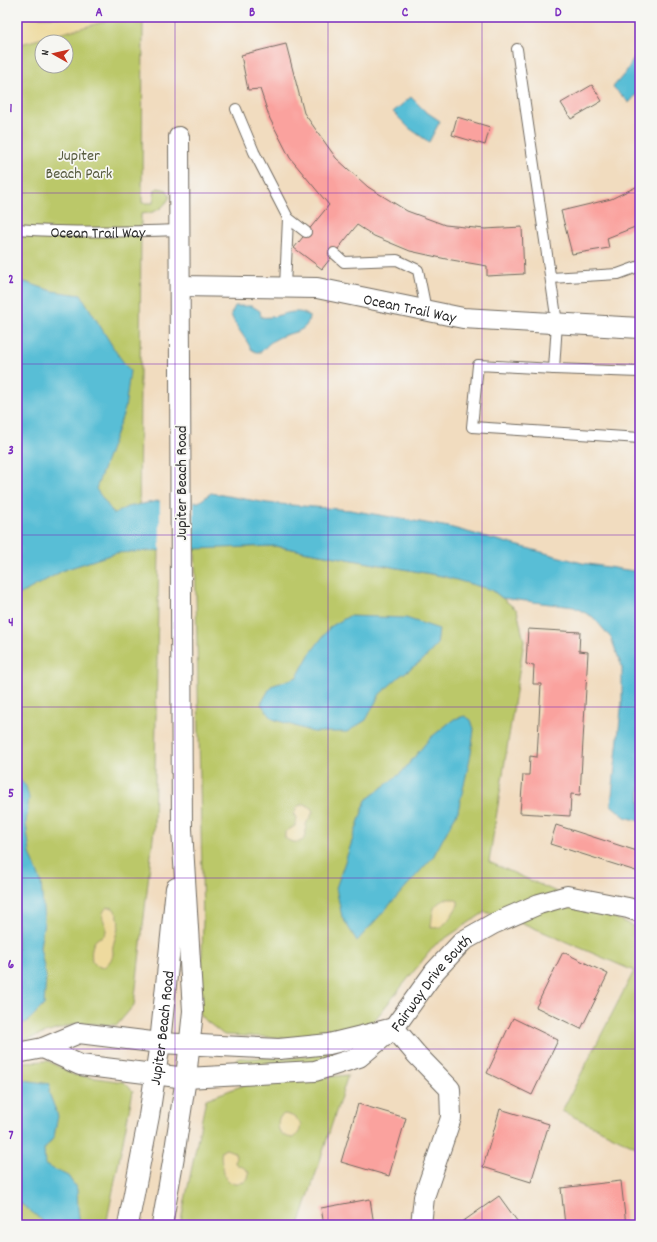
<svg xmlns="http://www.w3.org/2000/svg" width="657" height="1242" font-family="Dekko,sans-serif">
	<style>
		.green { fill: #bbc869; stroke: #737a4a; fill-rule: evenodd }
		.sand { fill: #eeda9e; stroke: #8c8264 }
		.water { fill: #58bed6; stroke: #427480 }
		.pier { fill: #f1dcbf }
		.building { fill: #faa29e }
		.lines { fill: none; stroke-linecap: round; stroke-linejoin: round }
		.lane-casing { stroke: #70695f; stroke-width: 12 }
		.street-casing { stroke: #70695f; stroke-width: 22 }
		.lane { stroke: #fff; stroke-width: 10 }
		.street { stroke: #fff; stroke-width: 20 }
		.grid { fill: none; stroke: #7b2cbf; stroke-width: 1; stroke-opacity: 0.55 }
		.labels { text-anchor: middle; stroke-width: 3.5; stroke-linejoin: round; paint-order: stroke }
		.park-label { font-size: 16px; fill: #565a3e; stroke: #f6f6f2 }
		.street-label { font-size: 16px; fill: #2b2b2b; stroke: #f6f6f2 }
		.neatline { fill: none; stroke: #7b2cbf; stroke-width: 1.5 }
		.grid-label { font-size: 13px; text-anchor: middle; font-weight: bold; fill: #7b2cbf }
	</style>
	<rect width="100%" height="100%" fill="#f6f6f2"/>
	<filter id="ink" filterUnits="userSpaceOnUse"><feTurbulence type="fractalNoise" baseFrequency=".025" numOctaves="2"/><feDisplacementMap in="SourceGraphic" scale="8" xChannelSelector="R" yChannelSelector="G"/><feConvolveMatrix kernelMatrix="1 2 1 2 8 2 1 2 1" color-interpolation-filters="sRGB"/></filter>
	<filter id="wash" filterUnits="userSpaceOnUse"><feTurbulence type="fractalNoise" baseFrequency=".012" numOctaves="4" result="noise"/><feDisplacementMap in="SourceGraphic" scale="16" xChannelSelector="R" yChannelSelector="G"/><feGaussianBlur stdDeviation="0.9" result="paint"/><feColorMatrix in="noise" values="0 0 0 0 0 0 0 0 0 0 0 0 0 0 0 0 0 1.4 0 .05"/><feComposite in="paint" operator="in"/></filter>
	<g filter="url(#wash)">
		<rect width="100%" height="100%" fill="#f1dcbf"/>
		<path class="green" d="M17,17H143L142,203H153L155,190L158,188L167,190L170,197C163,209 155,213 141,214L139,547L159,549L154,829L134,1005L117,1025L78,1023L17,1042ZM42,42H66V66H42Z
			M275,546L454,578L492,590L517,610L524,641L489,862L640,929V1149L562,1111L634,971L520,922L485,912L435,945L373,1022L349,1031L309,1039L224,1035L200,1016L203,921L195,548Z
			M349,1043L356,1049L325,1061L237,1066L236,1060L239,1058H291L313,1055Z
			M48,1061L74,1075L124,1082L133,1091L106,1225H17V1064L23,1062Z
			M348,1075L299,1225H180L206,1099L244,1085Z"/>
		<path class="sand" d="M17,17H122L17,45Z
			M305,804L310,807L313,811C312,817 307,820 306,825C305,828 306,831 306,835C303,845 291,843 285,838V832L295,826L297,820L294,814C296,807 298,805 305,804Z
			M447,899H454L458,901V905C452,914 444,932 431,927C433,912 431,904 447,899Z
			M107,907L113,908C124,921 116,932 113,946C112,949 113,950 113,953C113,959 108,964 103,968L97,966L92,961C91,954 91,944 97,939C101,936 105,937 106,931C107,920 97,918 107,907Z
			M284,1114C299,1116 307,1126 294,1138C281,1137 276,1131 279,1118Z
			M226,1149L234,1152L236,1156L235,1163C240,1168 244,1165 249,1173L248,1178L244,1182C229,1185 225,1183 223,1167C222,1161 220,1158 222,1151Z"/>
		<path class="water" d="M635,56L640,58V90L629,103L613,87L626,72Z
			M411,97L425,111L440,121L429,142L409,128L393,112Z
			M25,282L52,291L81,295L116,352L130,371L125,409L96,489L114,514L127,507L158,501L199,502L211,493L267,503L350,510L449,527L582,563L640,572V821L625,817L611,805L622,700V667L611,638L593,617L574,607L502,598L492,590L442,576L275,546L168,550L116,553L64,570L17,596V283Z
			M235,306H252L260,311L261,317C277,320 294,305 309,316C308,334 291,331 278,338C271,341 266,346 261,352H256L251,349C245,336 235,327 231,314Z
			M349,616L406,618L439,629L437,645L423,660L400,676L380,694L366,720L347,732H313L273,719L261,704L271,686L297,677L309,655L330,627Z
			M465,716L471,720L474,729L471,754L458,811L433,857L357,941L342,917L336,888L366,800L402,772L430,738L454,719Z
			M20,780L26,786L29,798L26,823L30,853L41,882L44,922L40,947L46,977L44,1005L27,1022L17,1026V781Z
			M18,1079L50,1084L49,1093L58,1116L54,1137L44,1150L45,1165L68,1176L77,1189L78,1209L80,1225H43L41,1219L17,1201Z"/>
		<path class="pier" d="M160,499H194V551L160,552Z"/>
		<g id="blocks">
			<path class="building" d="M286,44L304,113L336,158L368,187L407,211L445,225L485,229L522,227L524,274L487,276V266L446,259L410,251L374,236L357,225L322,269L294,248L329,205L290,158L270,119L260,89L248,90L241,55Z
				M592,85L602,101L571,119L561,103Z
				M457,117L490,127L485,145L452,135Z
				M640,185V225L607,238L609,248L572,254L561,211L611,199Z
				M528,629L580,632L579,651L588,652L580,795L571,794L570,816L520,813L523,775H529L530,756L537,757L541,684H533L534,665L526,664Z
				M556,825L640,852V868L639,872L550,844Z
				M563,952L608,974L581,1029L536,1007Z
				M513,1018L558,1040L532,1095L487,1073Z
				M358,1104L406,1118L389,1176L341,1162Z
				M500,1109L549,1124L531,1182L483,1167Z
				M621,1181L626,1225H565L561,1188Z
				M499,1196L520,1225H458Z
				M370,1199L374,1225H324L321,1208Z"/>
		</g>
	</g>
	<g filter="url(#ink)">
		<use href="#blocks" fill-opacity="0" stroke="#70695f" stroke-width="1"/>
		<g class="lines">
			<defs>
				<g id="lane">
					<path d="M517,49L557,323L554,369L478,365L472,427L640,438"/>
					<path d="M236,109L254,152L288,218L285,287"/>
					<path d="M288,218L306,232"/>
					<path id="s1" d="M17,229C71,233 125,232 179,230"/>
					<path d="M334,253L344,262L397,260L418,270L426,310"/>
					<path d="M551,278L618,274L640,266"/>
					<path d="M554,369L640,372"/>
				</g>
				<g id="street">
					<path id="s2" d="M180,286L317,288L463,318L640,328"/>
					<path d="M394,1028L417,1055L450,1089L451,1118L424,1197L421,1225"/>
					<path id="s3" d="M43,1048L80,1065L186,1078L315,1071L359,1057L394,1028L435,971L463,941L493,924L539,904L567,896L628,908L640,912"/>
					<path d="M17,1053L43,1048L79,1033L160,1043L279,1049L329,1044L390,1029"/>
					<path id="s4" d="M128,1225L149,1116L160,1043L176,888"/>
					<path d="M162,1225L174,1156L186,1078L193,1011L182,829L179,137"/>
				</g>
			</defs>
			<use href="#lane" class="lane-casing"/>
			<use href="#street" class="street-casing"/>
			<use href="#lane" class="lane"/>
			<use href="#street" class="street"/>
		</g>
	</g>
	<path class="grid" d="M175,17V1225M328,17V1225M482,17V1225M17,193H640M17,364H640M17,535H640M17,707H640M17,878H640M17,1049H640"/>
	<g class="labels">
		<g class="park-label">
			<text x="79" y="160">Jupiter<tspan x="79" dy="18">Beach Park</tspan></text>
		</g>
		<g class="street-label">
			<text dy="6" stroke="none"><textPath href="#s1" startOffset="81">Ocean Trail Way</textPath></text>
			<text dy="6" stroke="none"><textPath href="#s2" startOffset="232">Ocean Trail Way</textPath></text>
			<text transform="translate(180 483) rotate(-90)" y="6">Jupiter Beach Road</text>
			<text dy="6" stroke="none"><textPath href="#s3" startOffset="427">Fairway Drive South</textPath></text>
			<text dy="6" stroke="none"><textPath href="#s4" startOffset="200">Jupiter Beach Road</textPath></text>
		</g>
	</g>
	<rect width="657" height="1242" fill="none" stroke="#f6f6f2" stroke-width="44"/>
	<g transform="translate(54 54) rotate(278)"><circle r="19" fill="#f6f6f2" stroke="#a5a5a2"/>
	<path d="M0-3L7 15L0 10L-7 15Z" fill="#c8321e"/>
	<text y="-6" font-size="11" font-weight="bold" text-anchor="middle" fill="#2b2b2b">N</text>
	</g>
	<rect x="22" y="22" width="613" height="1198" class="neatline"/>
	<g class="grid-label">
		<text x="99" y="16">A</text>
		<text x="252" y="16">B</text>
		<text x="405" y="16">C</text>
		<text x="558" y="16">D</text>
		<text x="11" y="112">1</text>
		<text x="11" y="283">2</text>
		<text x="11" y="454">3</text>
		<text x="11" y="626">4</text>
		<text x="11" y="797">5</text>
		<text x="11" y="968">6</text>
		<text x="11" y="1139">7</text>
	</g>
</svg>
